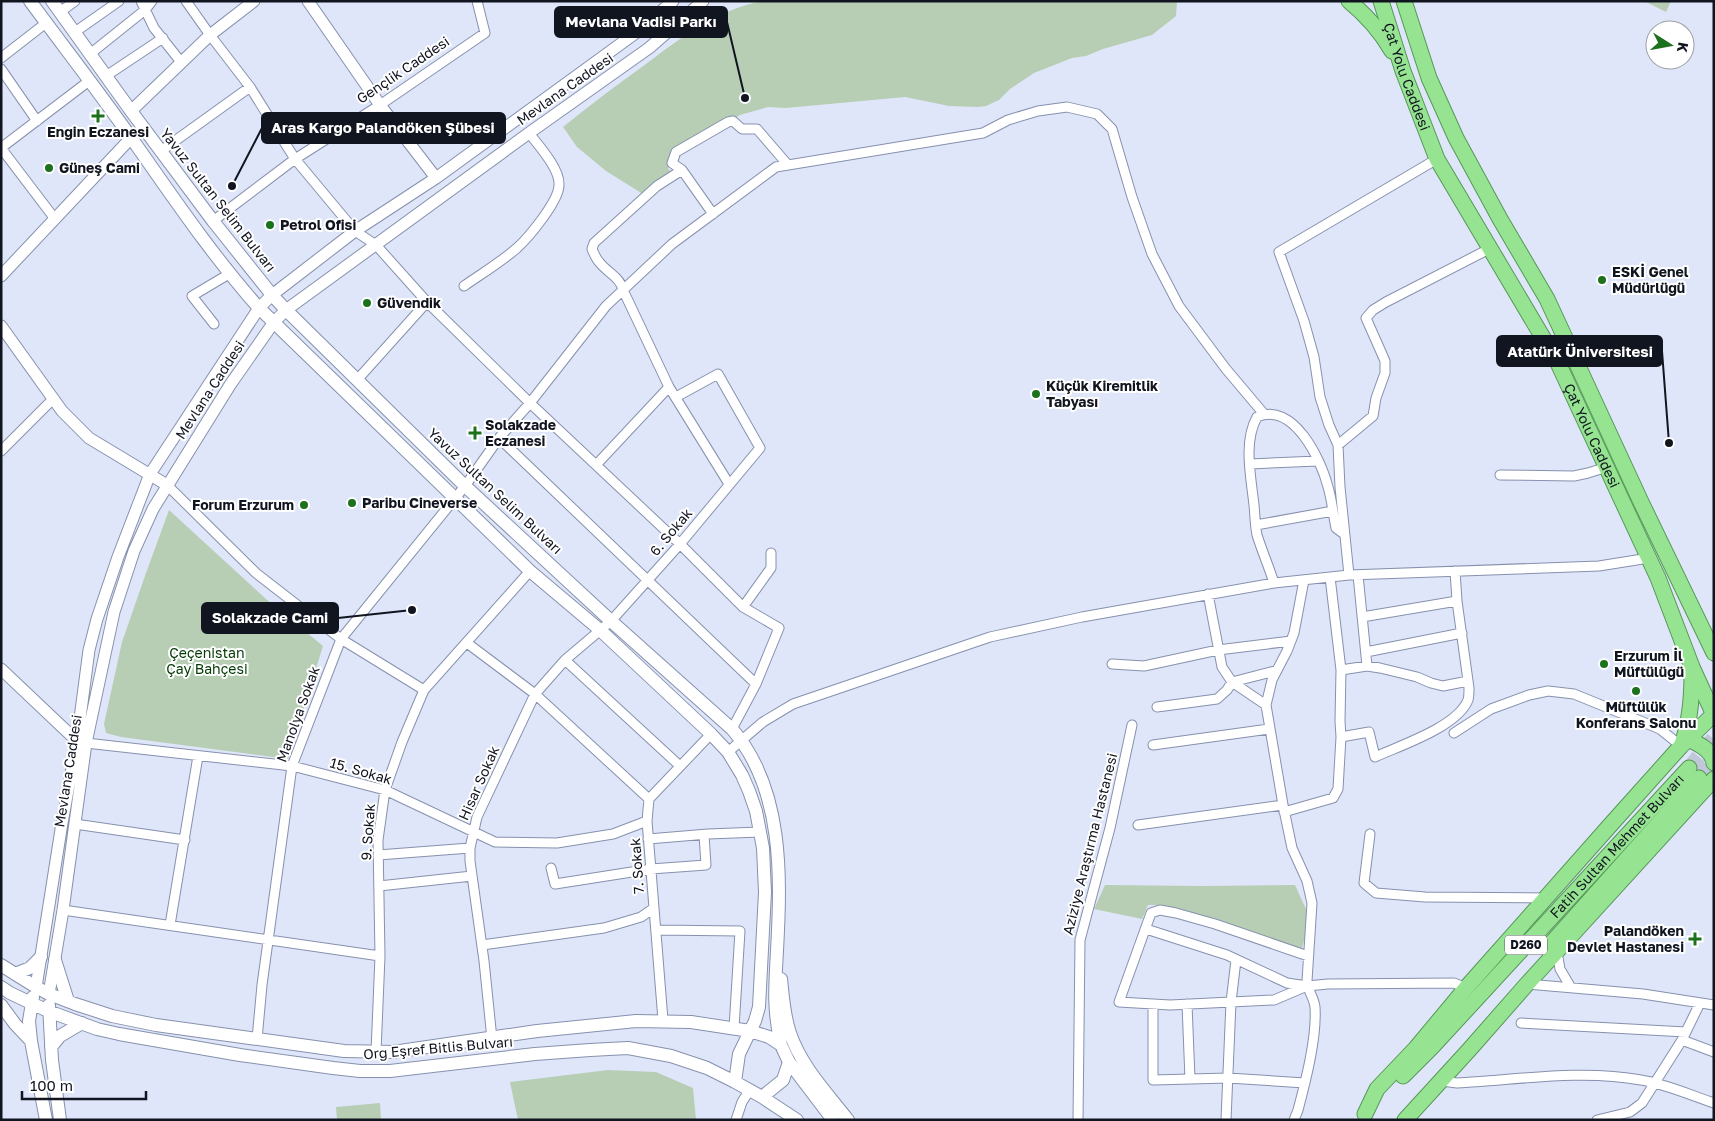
<svg xmlns="http://www.w3.org/2000/svg" width="1715" height="1121" font-family="'Golos Text',sans-serif">
	<style>
		.green { fill: #b7ceb5 }
		.lines { fill: none; stroke-linecap: round; stroke-linejoin: round }
		.trunk-tunnel { stroke: #c0c7d8; stroke-width: 15; stroke-dasharray: 15 8; stroke-linecap: butt }
		.minor-casing { stroke: #8691ae; stroke-width: 11 }
		.tertiary-casing { stroke: #8691ae; stroke-width: 13 }
		.secondary-casing { stroke: #8691ae; stroke-width: 14 }
		.trunk-casing { stroke: #569758; stroke-width: 17 }
		.minor { stroke: #fff; stroke-width: 9 }
		.tertiary { stroke: #fff; stroke-width: 11 }
		.secondary { stroke: #fff; stroke-width: 12 }
		.trunk { stroke: #96e492; stroke-width: 15 }
		.poi-dot { fill: #1c711c; stroke: #fff; stroke-width: 2 }
		.labels { text-anchor: middle; stroke-width: 4; stroke-linejoin: round; paint-order: stroke }
		.shield { fill: #fff; stroke: #585b63; stroke-width: 1 }
		.shield-label { font-size: 12px; font-weight: bold; fill: #111520 }
		.street-label { font-size: 14px; fill: #111520; stroke: #fff }
		.poi-label { font-size: 14px; font-weight: bold; fill: #111520; stroke: #fff; text-anchor: start }
		.park-label { font-size: 14px; fill: #043b05; stroke: #fff }
		.leader { fill: none; stroke: #111520; stroke-width: 2 }
		.callout-dot { fill: #111520; stroke: #fff; stroke-width: 2 }
		.callout { fill: #111520; stroke: #111520; stroke-width: 2 }
		.callout-label { font-size: 15px; text-anchor: middle; font-weight: bold; fill: #fff }
	</style>
	<rect width="100%" height="100%" fill="#dfe6f9"/>
	<path class="green" d="M763,1H1177L1176,16L1152,35L1103,49L1086,56L1072,58L1034,73L1010,89L999,100L986,106L978,107L949,106L905,97L786,108L768,107L740,115L671,156L668,169L675,175L646,196L606,171L577,147L563,127C590,105 618,84 646,64C682,37 718,9 763,1Z
		M1644,1H1671L1666,12Z
		M169,510L266,599L323,646L288,759L121,737L106,733L104,724L122,642L146,573Z
		M1105,885L1203,886L1295,885L1306,909V934L1301,951L1220,920L1158,905H1148L1142,919L1094,909Z
		M608,1070L656,1072L693,1088L696,1120H518L510,1082Z
		M380,1103L381,1120H337L336,1107Z"/>
	<g class="lines">
		<path class="trunk-tunnel" d="M1689,768L1714,738
			M1699,778L1714,761"/>
		<defs>
			<path id="minor" d="M141,1L154,28L181,62
				M186,1L210,35L250,87L295,159L355,231L376,245L427,302L530,403L680,544L743,607L779,628L756,684L732,729
				M60,12L75,1
				M75,32L119,1
				M90,54L145,10L152,1
				M1,58L46,23
				M1,69L37,121
				M106,76L163,38
				M1,148L89,81
				M1,148L55,219
				M161,151L250,87
				M682,170L657,186L594,243L592,249C594,254 596,259 600,263C608,273 620,277 623,290L669,387L729,484
				M713,214L682,170L672,163L676,152L728,122L733,121L742,129H757L788,165
				M213,221L295,159L380,105L485,33L477,1
				M464,286C481,274 501,262 517,248C529,237 559,201 559,185C560,169 539,146 529,133
				M214,324L192,296L229,274
				M357,380L427,302
				M499,438L756,684
				M1338,445L1329,425L1320,397L1314,357L1304,321L1279,252L1437,159
				M1,451L53,399
				M1250,464L1318,461
				M596,465L669,387
				M1500,475L1574,476L1588,473L1607,467
				M167,485L256,573L341,639L424,690
				M1256,525L1333,511
				M1349,575L1340,487L1338,445L1373,416L1376,398L1385,373V361L1366,318L1373,310L1386,302L1491,248
				M1358,575L1367,666
				M1274,583C1269,567 1262,551 1257,535C1255,526 1255,515 1254,505C1251,477 1243,442 1257,417C1293,401 1321,459 1328,487C1332,500 1333,514 1336,528L1344,534
				M1208,594L1222,667L1232,682L1266,705
				M743,607L771,568V553
				M1362,617L1457,601
				M467,643L535,694L649,799
				M1366,652L1462,633
				M565,660L680,766
				M1112,664L1144,666L1218,650L1291,641
				M1341,670L1367,666L1380,668L1417,677L1431,683L1443,686L1468,681
				M1157,707L1217,699L1227,690L1232,682L1275,671
				M1454,733L1491,709L1529,695L1548,691L1574,694L1660,729L1681,746
				M1341,737L1369,732L1375,757C1401,745 1457,727 1468,700C1469,697 1469,692 1469,688L1457,601L1455,571
				M86,743L292,766L385,790L495,842L557,843L613,834L647,821
				M1153,745L1269,729
				M728,752L763,722L793,704L990,637L1082,617L1274,583L1349,575L1599,566L1649,558
				M1284,812L1333,798L1338,789L1341,737L1340,721L1341,670L1330,577
				M75,824L185,840
				M1138,825L1283,805
				M1370,834L1364,883L1376,893L1425,897L1546,898
				M648,839L708,834L760,832
				M378,855L470,848
				M551,868L555,884L651,869L706,865L704,835
				M379,886L472,876
				M63,910L380,956
				M170,925L198,756
				M1146,929L1227,955L1287,983L1307,986L1328,984L1454,983L1466,988
				M656,930L740,931L734,1028
				M482,945L604,928L641,917L654,908
				M1557,952L1560,969L1570,986
				M1527,984L1643,994L1714,1005
				M1307,986L1274,1000L1170,1005L1119,1002L1151,913L1160,910L1176,913L1215,924L1308,956
				M1187,1004L1190,1079
				M1153,1005V1080L1228,1078L1305,1083
				M663,1020L647,821L649,799L711,734
				M1521,1023L1686,1032
				M257,1039L262,985L292,766L341,639L465,486L499,438L530,403L606,306L672,244L776,167L983,133L1008,120L1038,111L1067,107L1097,114L1112,129L1132,197L1152,254L1179,306L1226,369L1264,414
				M492,1039L484,961L470,861V848L477,817L535,694L565,660L611,621L680,544L760,448L718,374L676,397
				M1682,1040L1714,1052
				M376,1052L380,956L378,840L385,790L402,742L424,690L530,571
				M1442,1081L1457,1083C1517,1080 1581,1069 1641,1080C1666,1084 1690,1095 1714,1103
				M736,1120L742,1102L749,1091
				M1078,1120L1080,940L1110,828L1132,725
				M1226,1120L1231,1002L1236,960
				M1294,1120L1298,1110C1306,1080 1317,1037 1315,1007C1314,997 1307,990 1307,981L1312,903L1307,881L1292,848L1283,805L1266,705L1272,680L1287,651L1294,633L1304,580
				M1597,1120L1630,1112L1642,1103L1682,1040L1700,1003"/>
			<path id="tertiary" d="M308,1L380,105L436,178
				M131,111L210,35L254,1
				M1,276L131,138
				M1,326L62,411L89,438L167,485
				M1,669L77,741L80,742
				M36,987L62,823L77,741L89,650L97,619L118,557L150,474L259,308L272,295L355,231L436,178L637,32L673,1
				M49,994L63,910L86,743L114,612L134,551L153,509L230,385L274,322L286,310L529,133L649,48L703,1"/>
			<path id="secondary" d="M30,1C64,47 99,92 132,139C173,197 211,254 259,308L530,571L600,630L711,734L728,752L742,775L749,791L756,811L763,848L765,892L759,1007L755,1021L739,1054L735,1082L762,1097L797,1120
				M52,1L131,111L213,221L272,295L286,310L465,486L611,621L732,729C784,789 781,877 777,951C775,986 773,1010 781,1045
				M55,960L68,1001
				M1,965L36,987L49,994L75,1004L112,1016L156,1025L344,1051L393,1052L537,1031L636,1021L691,1022L750,1031L769,1037L781,1045L789,1062L833,1120
				M15,974L30,968L41,957
				M781,979C783,997 784,1016 790,1033C801,1066 827,1093 848,1120
				M1,987L10,993L48,1011L97,1029L119,1034L240,1055L333,1068L360,1071H390L535,1054L590,1050L628,1048L671,1056L707,1068L735,1082
				M33,997L29,1021L31,1041L46,1120
				M1,1005L15,1024L31,1041
				M49,1005L52,1060L60,1120
				M51,1047L60,1036L82,1023
				M762,1097L783,1080L789,1062"/>
			<g id="trunk">
				<path d="M1349,1C1366,15 1381,32 1392,51"/>
				<path id="s1" d="M1381,1L1403,71L1437,159L1558,363L1658,578L1692,667L1714,715"/>
				<path d="M1404,1L1429,78L1456,138L1500,219L1547,299L1641,502L1714,653"/>
				<path d="M1688,739C1699,744 1712,750 1714,763"/>
				<path d="M1682,744C1690,722 1692,698 1692,674"/>
				<path d="M1548,947L1699,778"/>
				<path id="s2" d="M1403,1076L1432,1047L1689,768"/>
				<path d="M1365,1114L1377,1089L1416,1048L1466,988L1613,822L1681,746L1714,714"/>
				<path d="M1405,1120L1469,1050L1527,984L1714,779"/>
			</g>
		</defs>
		<use href="#minor" class="minor-casing"/>
		<use href="#tertiary" class="tertiary-casing"/>
		<use href="#secondary" class="secondary-casing"/>
		<use href="#trunk" class="trunk-casing"/>
		<use href="#minor" class="minor"/>
		<use href="#tertiary" class="tertiary"/>
		<use href="#secondary" class="secondary"/>
		<use href="#trunk" class="trunk"/>
	</g>
	<g class="poi-dot">
		<path d="M95.5 108.5h5v5h5v5h-5v5h-5v-5h-5v-5h5z"/>
		<circle cx="49" cy="168" r="5"/>
		<circle cx="270" cy="225" r="5"/>
		<circle cx="1602" cy="280" r="5"/>
		<circle cx="367" cy="303" r="5"/>
		<circle cx="1036" cy="394" r="5"/>
		<path d="M472.5 425.5h5v5h5v5h-5v5h-5v-5h-5v-5h5z"/>
		<circle cx="352" cy="503" r="5"/>
		<circle cx="304" cy="505" r="5"/>
		<circle cx="1604" cy="664" r="5"/>
		<circle cx="1636" cy="691" r="5"/>
		<path d="M1692.5 931.5h5v5h5v5h-5v5h-5v-5h-5v-5h5z"/>
	</g>
	<g class="labels">
		<rect class="shield" x="1505" y="935.5" width="42" height="19" rx="4"/>
		<g class="shield-label">
			<text x="1526" y="949">D260</text>
		</g>
		<g class="street-label">
			<text transform="translate(403 70) rotate(-34)" y="5">Gençlik Caddesi</text>
			<text dy="5" stroke="none"><textPath href="#s1" startOffset="80">Çat Yolu Caddesi</textPath></text>
			<text transform="translate(565 89) rotate(-35)" y="5">Mevlana Caddesi</text>
			<text transform="translate(218 200) rotate(52)" y="5">Yavuz Sultan Selim Bulvarı</text>
			<text transform="translate(210 390) rotate(-57)" y="5">Mevlana Caddesi</text>
			<text dy="5" stroke="none"><textPath href="#s1" startOffset="485">Çat Yolu Caddesi</textPath></text>
			<text transform="translate(495 491) rotate(43)" y="5">Yavuz Sultan Selim Bulvarı</text>
			<text transform="translate(671 532) rotate(-50)" y="5">6. Sokak</text>
			<text transform="translate(298 714) rotate(-70)" y="5">Manolya Sokak</text>
			<text transform="translate(68 771) rotate(-81)" y="5">Mevlana Caddesi</text>
			<text transform="translate(361 771) rotate(16)" y="5">15. Sokak</text>
			<text transform="translate(479 783) rotate(-66)" y="5">Hisar Sokak</text>
			<text transform="translate(368 832) rotate(-86)" y="5">9. Sokak</text>
			<text transform="translate(1090 844) rotate(-76)" y="5">Aziziye Araştırma Hastanesi</text>
			<text dy="5" stroke="none"><textPath href="#s2" startOffset="314">Fatih Sultan Mehmet Bulvarı</textPath></text>
			<text transform="translate(637 866) rotate(-94)" y="5">7. Sokak</text>
			<text transform="translate(438 1048) rotate(-5)" y="5">Org Eşref Bitlis Bulvarı</text>
		</g>
		<g class="poi-label">
			<text x="98" y="137" text-anchor="middle">Engin Eczanesi</text>
			<text x="59" y="173">Güneş Cami</text>
			<text x="280" y="230">Petrol Ofisi</text>
			<text x="1612" y="277">ESKİ Genel<tspan x="1612" dy="16">Müdürlüğü</tspan></text>
			<text x="377" y="308">Güvendik</text>
			<text x="1046" y="391">Küçük Kiremitlik<tspan x="1046" dy="16">Tabyası</tspan></text>
			<text x="485" y="430">Solakzade<tspan x="485" dy="16">Eczanesi</tspan></text>
			<text x="362" y="508">Paribu Cineverse</text>
			<text x="294" y="510" text-anchor="end">Forum Erzurum</text>
			<text x="1614" y="661">Erzurum İl<tspan x="1614" dy="16">Müftülüğü</tspan></text>
			<text x="1636" y="712" text-anchor="middle">Müftülük<tspan x="1636" dy="16">Konferans Salonu</tspan></text>
			<text x="1684" y="936" text-anchor="end">Palandöken<tspan x="1684" dy="16">Devlet Hastanesi</tspan></text>
		</g>
		<g class="park-label">
			<text x="207" y="658">Çeçenistan<tspan x="207" dy="16">Çay Bahçesi</tspan></text>
		</g>
	</g>
	<path class="leader" d="M745 98L727 22M232 186L262 128M1669 443L1662 351M412 610L338 618"/>
	<g class="callout-dot">
		<circle cx="745" cy="98" r="5"/>
		<circle cx="232" cy="186" r="5"/>
		<circle cx="1669" cy="443" r="5"/>
		<circle cx="412" cy="610" r="5"/>
	</g>
	<g class="callout">
		<rect x="555" y="7" width="172" height="30" rx="5"/>
		<rect x="262" y="113" width="243" height="30" rx="5"/>
		<rect x="1497" y="336" width="165" height="30" rx="5"/>
		<rect x="202" y="603" width="136" height="30" rx="5"/>
	</g>
	<g class="callout-label">
		<text x="641" y="27">Mevlana Vadisi Parkı</text>
		<text x="383" y="133">Aras Kargo Palandöken Şübesi</text>
		<text x="1580" y="357">Atatürk Üniversitesi</text>
		<text x="270" y="623">Solakzade Cami</text>
	</g>
	<rect width="1715" height="1121" fill="none" stroke="#111520" stroke-width="5"/>
	<g transform="translate(1670 45) rotate(101)"><circle r="24" fill="#ffffff" stroke="#a0a1a6"/>
	<path d="M0-4L9 19L0 12L-9 19Z" fill="#1c711c"/>
	<text y="-8" font-size="14" font-weight="bold" text-anchor="middle" fill="#111520">K</text>
	</g>
	<path d="M22 1091v8h124v-8" fill="none" stroke="#111520" stroke-width="2.5"/>
	<text x="30" y="1091" font-size="15" fill="#111520" stroke="#ffffff" stroke-width="4" paint-order="stroke">100 m</text>
</svg>
